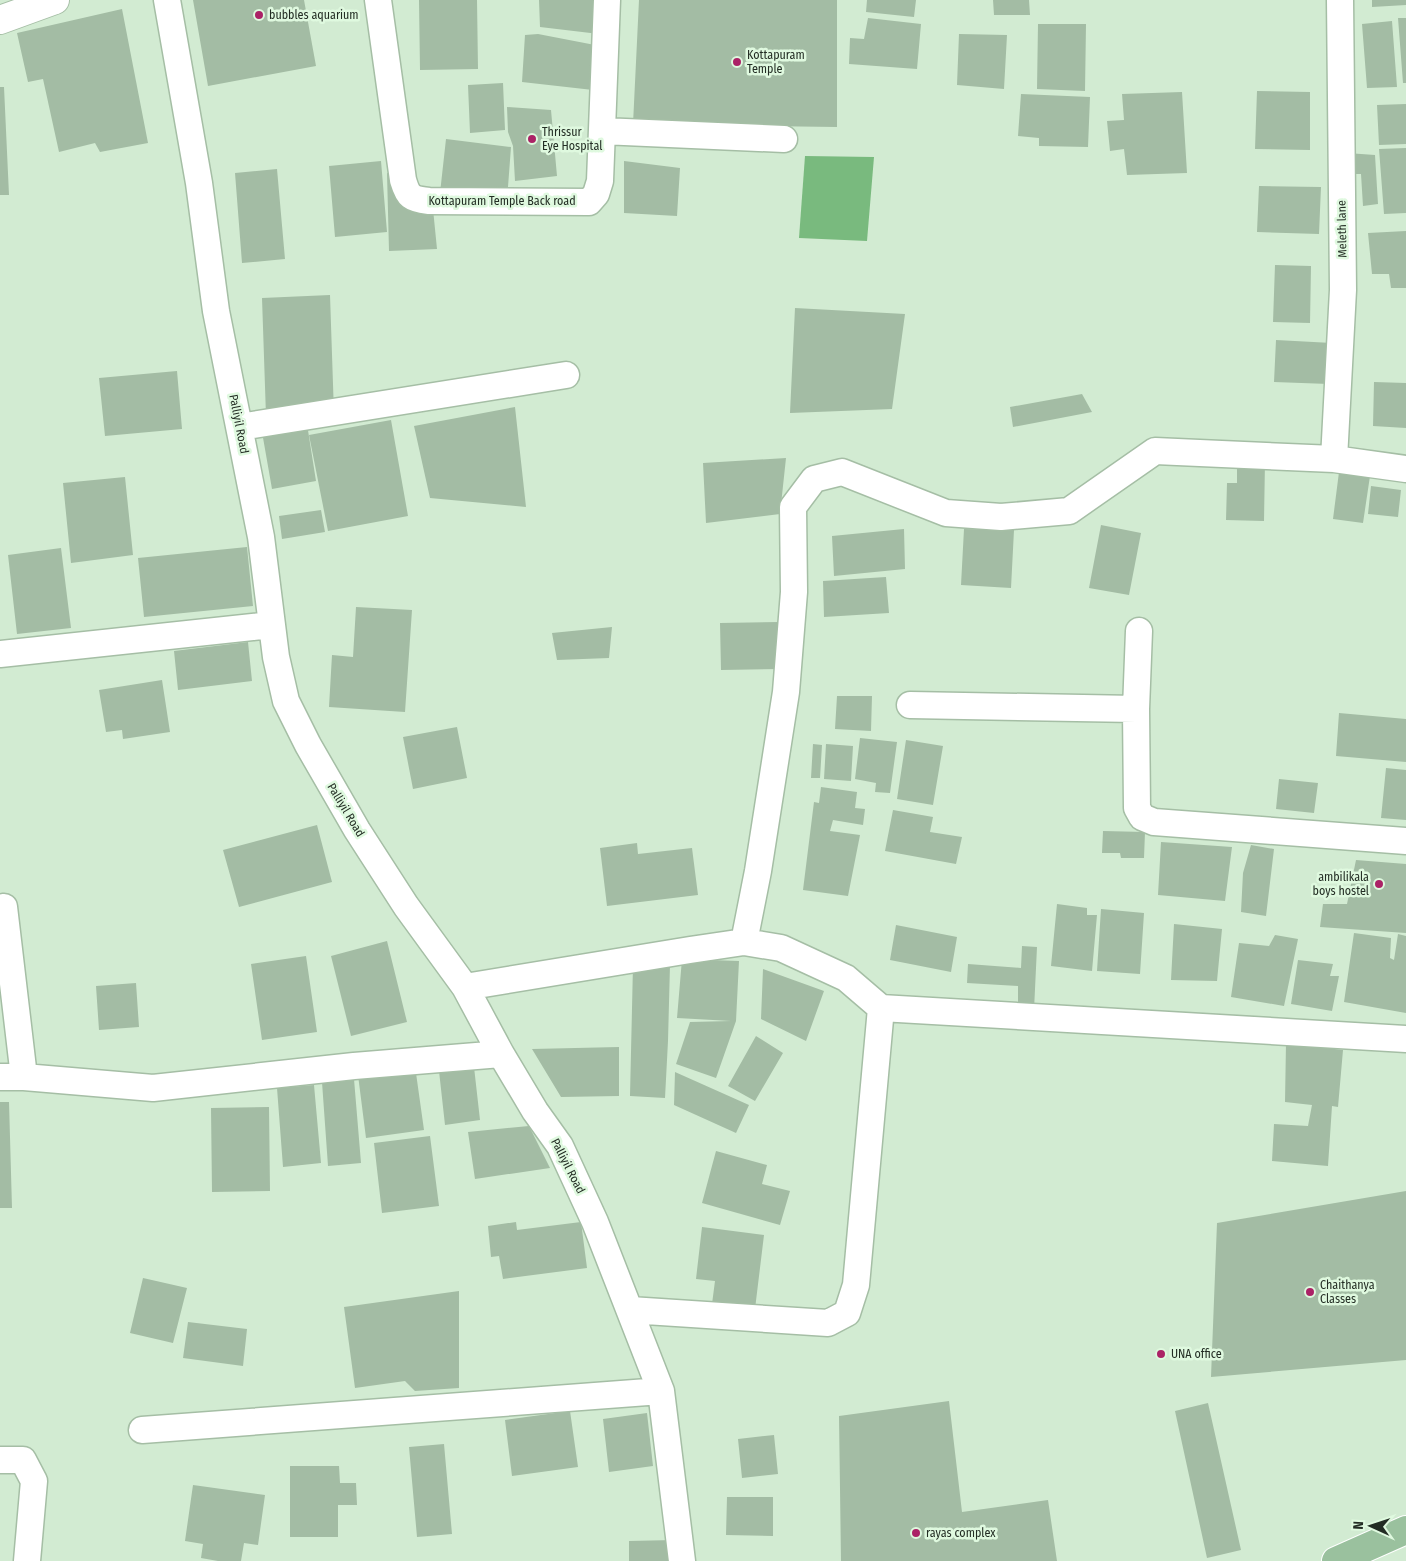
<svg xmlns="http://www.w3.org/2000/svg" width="1406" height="1561" font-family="'Fira Sans Condensed',sans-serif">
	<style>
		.water { fill: #79ba7e }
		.building { fill: #a3bca4 }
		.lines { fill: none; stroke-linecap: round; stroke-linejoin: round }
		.minor-casing { stroke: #a5bea5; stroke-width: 29 }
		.tertiary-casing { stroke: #a5bea5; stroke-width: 30 }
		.primary-casing { stroke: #fff; stroke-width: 30 }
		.minor { stroke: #fff; stroke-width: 26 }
		.tertiary { stroke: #fff; stroke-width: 28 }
		.primary { stroke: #9ac19e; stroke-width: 28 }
		.poi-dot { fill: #ab2266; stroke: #dff9df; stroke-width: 2 }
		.labels { text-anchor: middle; stroke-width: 5; stroke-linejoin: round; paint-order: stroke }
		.poi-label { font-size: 12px; fill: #232d24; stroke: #dff9df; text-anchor: start }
		.street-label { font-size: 12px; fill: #232d24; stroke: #dff9df }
	</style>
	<rect width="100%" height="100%" fill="#d2ebd2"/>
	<path class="water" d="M805,156L874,157L867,241L799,238Z"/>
	<path class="building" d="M193,0H304L316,66L208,86Z
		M419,0H477L478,69L420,70Z
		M539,0H600L599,34L540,27Z
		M639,0H837V127L633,124Z
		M867,0H916L914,17L866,12Z
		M993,0H1029L1030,15H994Z
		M1372,0H1406V5L1372,7Z
		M122,9L148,143L100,152L95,143L59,152L43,79L28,82L17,33Z
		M868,18L921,24L917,69L849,64L850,38L864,39Z
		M1398,18H1406V83H1403Z
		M1392,21L1397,87L1367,88L1362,24Z
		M1038,24H1086L1085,91L1037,89Z
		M538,34L595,45L593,90L522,82L525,35Z
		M959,34L1007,35L1004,89L957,85Z
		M503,83L505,130L470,133L468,85Z
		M0,87H4L9,195H0Z
		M1257,91L1310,92V150L1255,149Z
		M1182,92L1187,173L1127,175L1124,149L1110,151L1107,121L1124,120L1122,94Z
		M1021,94L1090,97L1088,147L1039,146V138L1018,136Z
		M1406,104V144L1379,145L1377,105Z
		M507,107L551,110L557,176L515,181L513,146L508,132Z
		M446,139L511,147L507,200L440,193Z
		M1406,148V213L1384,214L1379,149Z
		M1347,153L1375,155L1378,204L1363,206L1361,174H1349Z
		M381,161L387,232L335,237L329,166Z
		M624,161L680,168L677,216L624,213Z
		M277,169L285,259L242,263L235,173Z
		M387,173L402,178L433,209L437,249L389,251Z
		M1259,186L1321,187L1319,234L1257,232Z
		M1406,231V288H1391L1389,274H1372L1368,233Z
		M1275,265L1311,266L1310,323L1273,322Z
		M330,295L334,414L266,416L262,298Z
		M795,308L905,314L892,409L790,413Z
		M1276,340L1332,343L1329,384L1274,382Z
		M177,371L182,429L105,436L99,378Z
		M1374,382L1406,383V428L1373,426Z
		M1082,394L1092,412L1013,427L1010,407Z
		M515,407L526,507L430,498L414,426Z
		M391,420L408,516L328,531L309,435Z
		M307,424L316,481L272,489L262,432Z
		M786,458L780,514L706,523L703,463Z
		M1237,461H1265L1264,521L1226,520L1227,483H1237Z
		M1339,472L1370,476L1363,523L1333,519Z
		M125,477L133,555L71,563L63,483Z
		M1371,486L1401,490L1398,517L1368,514Z
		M321,510L325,532L282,539L279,516Z
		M1101,525L1141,533L1129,595L1089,588Z
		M904,529L905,569L834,576L832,536Z
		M964,529L1014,530L1011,588L961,585Z
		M247,547L253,606L144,617L138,558Z
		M61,548L71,628L17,634L8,555Z
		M886,577L889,613L824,617L823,581Z
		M356,607L412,610L405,712L329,707L332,655L353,657Z
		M780,622V669L721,670L720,623Z
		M612,627L609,658L557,660L552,633Z
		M248,642L252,681L178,690L174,651Z
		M162,680L170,732L123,739L122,730L106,732L99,690Z
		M837,696H872L871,731L835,729Z
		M1339,713L1406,719V762L1336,756Z
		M457,727L467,778L413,789L403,737Z
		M860,738L897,742L890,793L875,792L876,783L855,779Z
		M906,740L943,746L933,805L897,799Z
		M813,744L822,745L820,778H811Z
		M826,744L853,746L851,781L824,779Z
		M1386,768L1406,770V820L1381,818Z
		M1279,779L1318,783L1314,813L1276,809Z
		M821,787L857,792L855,808L865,809L863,825L833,820L830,831L860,835L848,896L803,890L814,802L819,803Z
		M893,810L933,817L930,832L962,837L956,864L885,851Z
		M317,825L332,882L239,907L223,850Z
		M1103,831L1145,832L1144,858H1121L1120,853H1102Z
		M1161,842L1232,847L1225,901L1158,895Z
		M637,843L638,854L692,848L698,895L607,906L600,848Z
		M1251,845L1274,849L1266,916L1241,912L1243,873Z
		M1356,860L1406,864V933L1320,927L1323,904H1347Z
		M1057,904L1087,908V915H1097L1092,971L1051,966Z
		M1101,909L1144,913L1140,974L1097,971Z
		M1174,924L1222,929L1217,981L1171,980Z
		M896,925L957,937L951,972L890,960Z
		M1354,933L1391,938L1390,958L1394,960L1398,934L1406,936V1013L1344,1002Z
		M1275,935L1298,939L1284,1006L1231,997L1239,943L1269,946Z
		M387,941L407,1022L351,1036L331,956Z
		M1022,946L1037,947L1034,1010L1018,1011V986L967,983L968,964L1021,968Z
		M306,956L317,1032L262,1040L251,964Z
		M682,959L739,961L736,1021L716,1078L676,1064L690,1022L731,1021L677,1018Z
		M1298,960L1333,964L1330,976H1339L1332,1011L1291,1004Z
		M633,965H670L668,1041L665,1098L630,1096Z
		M763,969L824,991L806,1041L761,1019Z
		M136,983L139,1027L99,1030L96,986Z
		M756,1036L783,1053L755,1101L728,1086Z
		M1286,1043L1343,1050L1338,1107L1332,1106L1328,1166L1272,1161L1274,1124L1308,1126L1312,1105L1285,1102Z
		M619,1047V1096L561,1097L532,1049Z
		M415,1066L424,1130L366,1138L358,1075Z
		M474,1067L480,1120L445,1125L439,1071Z
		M675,1072L749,1105L736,1133L674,1105Z
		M354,1079L361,1163L328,1166L322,1082Z
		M314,1085L321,1163L283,1167L277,1088Z
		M0,1102H9L12,1208H0Z
		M269,1107L270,1191L212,1192L211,1108Z
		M529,1126L550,1168L475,1179L468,1132Z
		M430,1136L439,1206L382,1213L374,1143Z
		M716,1151L767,1165L762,1184L790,1191L780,1225L702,1203Z
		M1406,1191V1360L1211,1377L1217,1223Z
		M516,1222L517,1230L581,1222L587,1268L503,1279L499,1256L491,1257L488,1226Z
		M702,1227L764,1235L755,1309L712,1304L715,1281L696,1279Z
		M143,1278L187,1288L173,1343L130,1333Z
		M459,1291V1388L415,1391L405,1381L355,1388L344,1307Z
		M188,1322L247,1329L243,1366L183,1358Z
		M949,1401L962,1512L1048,1500L1057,1561H841L839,1416Z
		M1208,1403L1241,1550L1207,1558L1175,1411Z
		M570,1411L578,1467L512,1476L505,1420Z
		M647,1413L653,1466L609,1472L603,1419Z
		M774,1435L778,1474L742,1478L738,1439Z
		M444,1444L452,1534L417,1537L409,1447Z
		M290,1466H339L340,1483H356L357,1505H338V1537H290Z
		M193,1485L265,1495L258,1545L244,1543L241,1561H218L201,1558L203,1544L185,1541Z
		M727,1497H773V1536L726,1535Z
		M674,1540L675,1561H629V1541Z"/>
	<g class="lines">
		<defs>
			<path id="minor" d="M167,0L199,183L216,311L261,537L276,657L286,701L308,745L357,830L406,906L465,987L501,1054L535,1111L560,1146L595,1222L661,1391L682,1561
				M378,0L403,180C408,197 411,199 429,201L589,202L596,194L600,181L607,0
				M602,131L784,139
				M240,427L566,375
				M1334,459L1343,290L1340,0
				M1139,631L1136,709L1137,808L1142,817L1154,822L1406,841
				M0,654L271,625
				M910,705L1136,709
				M4,907L24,1077
				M744,942L781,948L846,978L881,1008L1406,1039
				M465,987L690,950L744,942L758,871L786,692L794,592L793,507L814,479L842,472L946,513L1001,517L1069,511L1155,451L1334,459L1406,469
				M0,1077H24L153,1088L354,1066L501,1054
				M630,1310L828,1323L847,1313L856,1285L881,1008
				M142,1430L661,1391
				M0,1460H23L34,1481L27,1561"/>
			<path id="tertiary" d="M0,20L55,0"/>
			<path id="primary" d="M1336,1561L1406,1530"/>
		</defs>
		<use href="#minor" class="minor-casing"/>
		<use href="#tertiary" class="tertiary-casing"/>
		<use href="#primary" class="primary-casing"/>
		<use href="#minor" class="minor"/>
		<use href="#tertiary" class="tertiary"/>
		<use href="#primary" class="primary"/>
	</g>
	<g class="poi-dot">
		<circle cx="259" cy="15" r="5"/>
		<circle cx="737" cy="62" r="5"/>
		<circle cx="532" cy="139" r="5"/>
		<circle cx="1379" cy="884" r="5"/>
		<circle cx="1310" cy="1292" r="5"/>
		<circle cx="1161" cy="1354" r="5"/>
		<circle cx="916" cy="1533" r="5"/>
	</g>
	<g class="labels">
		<g class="poi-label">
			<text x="269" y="19">bubbles aquarium</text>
			<text x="747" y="59">Kottapuram<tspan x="747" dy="14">Temple</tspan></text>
			<text x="542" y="136">Thrissur<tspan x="542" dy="14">Eye Hospital</tspan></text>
			<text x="1369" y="881" text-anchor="end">ambilikala<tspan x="1369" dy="14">boys hostel</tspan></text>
			<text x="1320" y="1289">Chaithanya<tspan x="1320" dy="14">Classes</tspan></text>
			<text x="1171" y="1358">UNA office</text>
			<text x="926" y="1537">rayas complex</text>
		</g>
		<g class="street-label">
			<text x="502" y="205">Kottapuram Temple Back road</text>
			<text transform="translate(1342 229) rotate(-91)" y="4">Meleth lane</text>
			<text transform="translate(239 424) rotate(79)" y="4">Palliyil Road</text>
			<text transform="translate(346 810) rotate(59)" y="4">Palliyil Road</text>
			<text transform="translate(568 1166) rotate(63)" y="4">Palliyil Road</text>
		</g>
	</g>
	<g transform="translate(1371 1526) rotate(273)" stroke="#dff9df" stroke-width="4" paint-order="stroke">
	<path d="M0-4L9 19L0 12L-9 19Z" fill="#232d24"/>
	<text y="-8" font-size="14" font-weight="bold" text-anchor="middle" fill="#232d24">N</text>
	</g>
</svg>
